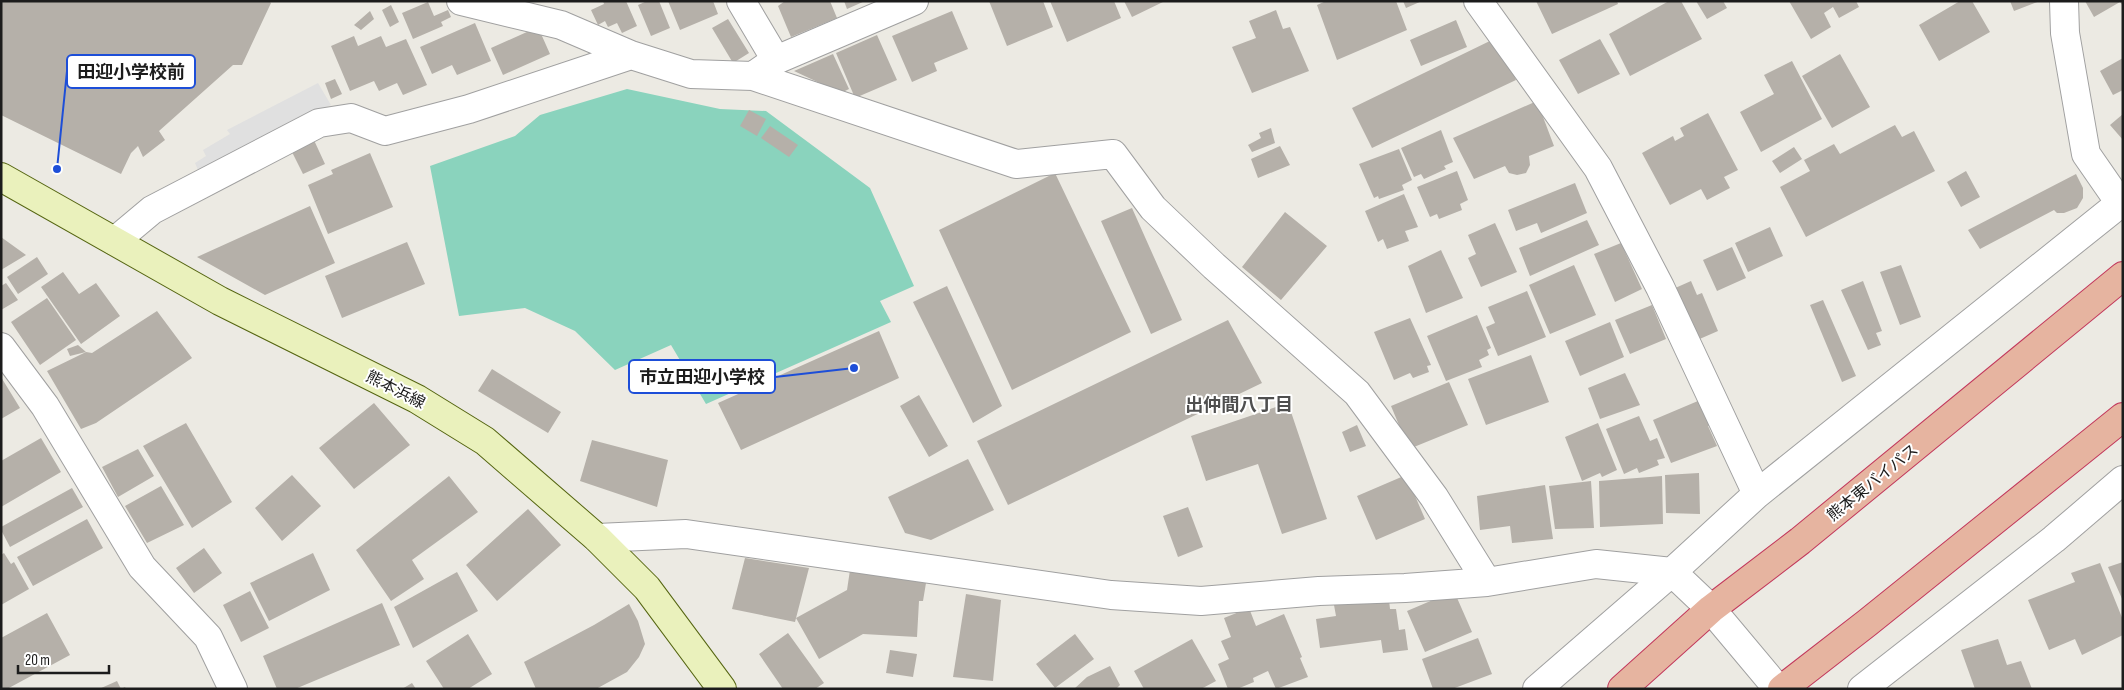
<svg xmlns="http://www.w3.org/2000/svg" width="2124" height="690" font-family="'Sofia Sans Condensed','Noto Sans JP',sans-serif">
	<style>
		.pitch { fill: #8ad3bd }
		.parking { fill: #e0e0e0 }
		.building { fill: #b5b0a9 }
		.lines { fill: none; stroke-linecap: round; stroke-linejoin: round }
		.minor-casing { stroke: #a0a0a0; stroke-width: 30 }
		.secondary-casing { stroke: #556511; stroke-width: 30 }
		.trunk-casing { stroke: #c2385c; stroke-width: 30 }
		.minor { stroke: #fff; stroke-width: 28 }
		.secondary { stroke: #eaf1bc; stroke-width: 28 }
		.trunk { stroke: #e6b4a0; stroke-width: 28 }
		.labels { text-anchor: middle; stroke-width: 4; stroke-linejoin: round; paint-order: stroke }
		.street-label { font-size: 16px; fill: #1c1c1c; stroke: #fff }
		.neighbourhood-label { font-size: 18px; font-weight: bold; fill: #4f4f4f; stroke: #fff }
		.leader { fill: none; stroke: #1d4ed8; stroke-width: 2 }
		.callout-dot { fill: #1d4ed8; stroke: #fff; stroke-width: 2 }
		.callout { fill: #fff; stroke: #1d4ed8; stroke-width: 2 }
		.callout-label { font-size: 18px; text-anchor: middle; font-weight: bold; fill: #1c1c1c }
	</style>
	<rect width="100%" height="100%" fill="#eceae3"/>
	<path class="pitch" d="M627,89L720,109L766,111L870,188L914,286L880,301L891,322L706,404L671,345L615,370L575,331L525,308L459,316L430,166L515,136L540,115Z"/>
	<path class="parking" d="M318,83L331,105L198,170L195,163L206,156L203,150L230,134L227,130Z"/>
	<path class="building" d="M4,1H269L271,3L242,65H233L159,131L165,140L143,157L138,146L131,153L121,174L1,115V3Z
		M603,1H626L637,26L622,33L617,23L608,27L605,21L598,25L591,10L604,4Z
		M647,1H659L670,28L651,36L638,5Z
		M668,1H713L718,14L680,30Z
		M785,1H830L837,18L791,37L778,6Z
		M844,1H865L847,9Z
		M989,1H1043L1053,27L1007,46Z
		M1050,1H1114L1121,18L1067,42Z
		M1124,1H1165L1132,17Z
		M1326,1H1396L1407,30L1337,60L1317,5Z
		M1403,1H1422L1406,8Z
		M1536,1H1617L1618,4L1552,34Z
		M1669,1H1681L1702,39L1630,76L1609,34Z
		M1696,1H1723L1727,8L1707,19Z
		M1789,1H1856L1859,7L1839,18L1833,7L1824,13L1831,27L1811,39Z
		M1960,1H1972L1990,32L1939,61L1919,25Z
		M2010,1H2040L2014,11Z
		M2085,1H2123V6L2120,2L2094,17Z
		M428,2L434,16L448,10L451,17L441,22L443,26L413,39L402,13Z
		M391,5L399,22L390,27L382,10Z
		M1276,10L1283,29L1290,27L1309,71L1252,93L1232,47L1256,38L1249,21Z
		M370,11L374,19L361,30L354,25Z
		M952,11L968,49L934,63L937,71L912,82L892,36Z
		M728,19L749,53L733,63L712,28Z
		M1456,20L1467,47L1421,66L1410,40Z
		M475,23L491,61L457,75L452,65L432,74L420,47Z
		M538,27L550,54L503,75L491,48Z
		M877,35L897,80L855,98L836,53Z
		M354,36L358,46L381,36L386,47L406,39L427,85L403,95L397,83L379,91L374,81L350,91L331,46Z
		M1496,38L1516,80L1372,148L1352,108Z
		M1600,39L1620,74L1578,94L1559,60Z
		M833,54L849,89L841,93L794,71Z
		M1840,54L1870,107L1832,128L1802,76Z
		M2123,58V90L2113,95L2100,71Z
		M1792,61L1822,119L1761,152L1740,112L1774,94L1764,75Z
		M335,79L342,94L331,99L325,83Z
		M1537,101L1554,146L1529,156L1530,165L1526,173L1517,175L1509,173L1505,166L1474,179L1453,138Z
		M749,110L766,119L757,136L740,126Z
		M1708,113L1738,170L1724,177L1730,188L1707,200L1701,189L1670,205L1642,153L1673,136L1675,141L1684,136L1680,128Z
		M2123,114V140L2110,125Z
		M1895,125L1902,137L1914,131L1935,171L1806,237L1780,187L1810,171L1804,160L1834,144L1840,154Z
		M770,126L798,145L789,157L761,138Z
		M1271,128L1275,143L1252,152L1248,145L1261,138L1259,133Z
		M1441,130L1453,162L1444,166L1446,169L1424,179L1421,174L1414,177L1401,148Z
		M313,138L325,164L303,174L290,148Z
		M1280,146L1290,165L1258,178L1251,159Z
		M1794,147L1802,159L1780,173L1772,161Z
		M1399,149L1412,180L1402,185L1404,190L1379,199L1378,196L1374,198L1359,164Z
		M370,153L393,207L328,234L308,185L333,174L331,170Z
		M1457,171L1468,200L1460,204L1462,210L1439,219L1437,214L1430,217L1417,187Z
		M1966,171L1980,197L1961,207L1947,182Z
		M1055,173L1131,332L1012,390L939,230Z
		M2076,174L2083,188V198L2077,208L2064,213H2057L2054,210L1980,249L1968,230Z
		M1575,183L1587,213L1541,233L1537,223L1516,231L1508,210Z
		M1404,194L1418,227L1405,231L1409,241L1387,249L1383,239L1378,242L1365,211Z
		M310,206L335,263L265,295L197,257Z
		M1132,208L1182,320L1151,334L1101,221Z
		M1285,212L1327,246L1281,300L1242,267Z
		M1587,220L1599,245L1530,276L1519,248Z
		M1495,223L1517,272L1481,287L1468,258L1476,254L1468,235Z
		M1770,227L1783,256L1748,272L1735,243Z
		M1,237L26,255L1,270Z
		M407,242L425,284L342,318L325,276Z
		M1621,243L1642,289L1615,302L1594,254Z
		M1732,247L1746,278L1717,291L1703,260Z
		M1441,250L1463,298L1426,313L1408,266Z
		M37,257L48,274L18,294L7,277Z
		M1574,265L1596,315L1550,334L1529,285Z
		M1901,265L1921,317L1900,325L1880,272Z
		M63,272L79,294L96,283L120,316L81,344L41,287Z
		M1691,281L1697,295L1702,293L1718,331L1695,341L1673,289Z
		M1863,281L1882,331L1876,333L1881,345L1868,350L1841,290Z
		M6,283L18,300L1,310V286Z
		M947,286L1002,406L973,423L913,302Z
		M1527,291L1546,337L1498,356L1486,327L1495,323L1488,307Z
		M47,298L76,340L40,365L11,322Z
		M1823,300L1856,376L1842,382L1810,305Z
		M1652,305L1666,339L1630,354L1615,320Z
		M157,311L192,358L96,423L81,429L47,371L86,352L92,353Z
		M1477,315L1491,348L1487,350L1489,355L1479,360L1482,367L1446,381L1427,336Z
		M1410,318L1431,365L1427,366L1429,372L1413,378L1410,373L1394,380L1374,332Z
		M1228,320L1262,383L1008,505L977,441Z
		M1610,322L1624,357L1580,376L1565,341Z
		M879,331L899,378L741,450L718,403Z
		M78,345L86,352L70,356L67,349Z
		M1531,355L1549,402L1486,425L1468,379Z
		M492,369L561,412L548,433L478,391Z
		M1625,373L1640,405L1600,419L1588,388Z
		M1,377L20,408L1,419Z
		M1449,382L1468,425L1409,449L1391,406Z
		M919,395L948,446L929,457L900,406Z
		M1705,398L1716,423L1708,426L1717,446L1671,463L1653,420Z
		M374,403L410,445L354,489L319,448Z
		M1288,403L1327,519L1282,534L1258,464L1206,481L1191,436Z
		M1639,416L1650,441L1657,438L1665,458L1657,460L1659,465L1639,473L1637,468L1624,474L1606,429Z
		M186,423L232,502L192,528L143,446Z
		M1598,423L1617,470L1602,477L1600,473L1582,481L1565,437Z
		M1357,425L1366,446L1350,452L1342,432Z
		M41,438L61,472L1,507V461Z
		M592,440L668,460L657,507L580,481Z
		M138,449L154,476L118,497L102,467Z
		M968,459L994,510L931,540L905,533L888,497Z
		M1699,473L1700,514L1666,513L1665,475Z
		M292,475L321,506L282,541L255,508Z
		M1406,475L1425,519L1376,540L1357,496Z
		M449,476L478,512L412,560L424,579L391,601L356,550Z
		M1662,476L1663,524L1600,527L1599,481Z
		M1591,481L1594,528L1555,529L1549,486Z
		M1545,485L1553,539L1512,543L1510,526L1480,530L1477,496Z
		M161,486L184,525L147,543L125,506Z
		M72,488L83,507L10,547L1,530V527Z
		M1188,507L1203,547L1178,557L1163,516Z
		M528,509L561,545L497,601L466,565Z
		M87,519L103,548L33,586L17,557Z
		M204,548L222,573L194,593L176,568Z
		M4,553L11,564L14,562L29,589L1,605V555Z
		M313,553L330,590L269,621L250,583Z
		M745,558L809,568L795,622L732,609Z
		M2123,562V601L2108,567Z
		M2100,563L2123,620V635L2082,655L2075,639L2049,650L2028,600L2075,582L2071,573Z
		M850,570L926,583L923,601H919L917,637L863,634L819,659L796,618L847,590Z
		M457,572L478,611L413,648L394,607Z
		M250,591L269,628L241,642L223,605Z
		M1454,591L1472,632L1425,652L1407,611Z
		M966,594L1001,600L993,681L953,677Z
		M1389,600L1390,609H1396L1399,630L1405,629L1408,650L1383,653L1381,640L1320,648L1316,619L1336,616L1334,605Z
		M382,603L400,645L295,689H277L263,656Z
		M629,604L638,621L645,644L639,657L627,672L596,689H536L524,662L594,625Z
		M1249,608L1256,626L1284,614L1302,657L1300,658L1308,677L1276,689L1268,671L1253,678L1254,682L1237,689H1228L1218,664L1229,659L1221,641L1231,637L1224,618Z
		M47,613L70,655L7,689H1V638Z
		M788,633L824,683L815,689H783L759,654Z
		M468,634L492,674L468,689H444L426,661Z
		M1075,634L1094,659L1055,688L1036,664Z
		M1478,638L1492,674L1452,689H1433L1422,659Z
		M1192,639L1216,681L1201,689H1144L1134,671Z
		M1998,639L2007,665L2021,661L2032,689H1975L1961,650Z
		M890,650L917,654L913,677L886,673Z
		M1110,666L1120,685L1116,689H1074L1087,677Z
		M117,681L121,689L125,687L126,689H99Z
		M412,683L416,689H402Z"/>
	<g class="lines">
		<defs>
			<path id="minor" d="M461,1L561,25L631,55L691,74L753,76L1016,164L1113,154L1153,208L1214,266L1357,393L1434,497L1487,582
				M741,1L776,60
				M1478,1L1598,168L1660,287L1757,494
				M2064,1L2065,33L2086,154L2120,203
				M753,76L776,60L914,1
				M115,241L152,210L319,123L351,118L385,131L469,109L631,55
				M1,347L45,406L142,567L208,637L233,689
				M597,538L686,534L1111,595L1201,601L1319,591L1405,588L1487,582L1596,564L1672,572L1711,609L1778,689
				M1537,689L1672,572L1757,494L2123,201
				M1862,689L2054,539L2123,480"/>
			<path id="secondary" d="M1,177L220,301L417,399L485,441L597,538L647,588L722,689"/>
			<path id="trunk" d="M1622,689L1711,609L1800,541L2123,276
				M1782,689L1867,623L2123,417"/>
		</defs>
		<use href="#minor" class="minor-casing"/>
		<use href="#secondary" class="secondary-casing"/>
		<use href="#trunk" class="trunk-casing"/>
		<use href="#minor" class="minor"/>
		<use href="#secondary" class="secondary"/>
		<use href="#trunk" class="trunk"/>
	</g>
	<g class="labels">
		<g class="street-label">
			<text transform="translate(396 389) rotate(27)" y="6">熊本浜線</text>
			<text transform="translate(1872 482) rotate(-39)" y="6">熊本東バイパス</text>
		</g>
		<g class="neighbourhood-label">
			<text x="1239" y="411">出仲間八丁目</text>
		</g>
	</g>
	<path class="leader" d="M57 169L67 71M854 368L775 377"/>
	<g class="callout-dot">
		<circle cx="57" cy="169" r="5"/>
		<circle cx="854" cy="368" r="5"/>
	</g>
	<g class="callout">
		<rect x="67" y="55" width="128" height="33" rx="5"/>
		<rect x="629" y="360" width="146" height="33" rx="5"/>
	</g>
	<g class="callout-label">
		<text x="131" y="78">田迎小学校前</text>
		<text x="702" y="383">市立田迎小学校</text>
	</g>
	<rect width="2124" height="690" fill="none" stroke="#1c1c1c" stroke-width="5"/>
	<path d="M18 665v8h91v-8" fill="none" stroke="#1c1c1c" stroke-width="2.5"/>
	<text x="25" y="665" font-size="15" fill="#1c1c1c" stroke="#ffffff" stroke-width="4" paint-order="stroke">20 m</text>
</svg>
